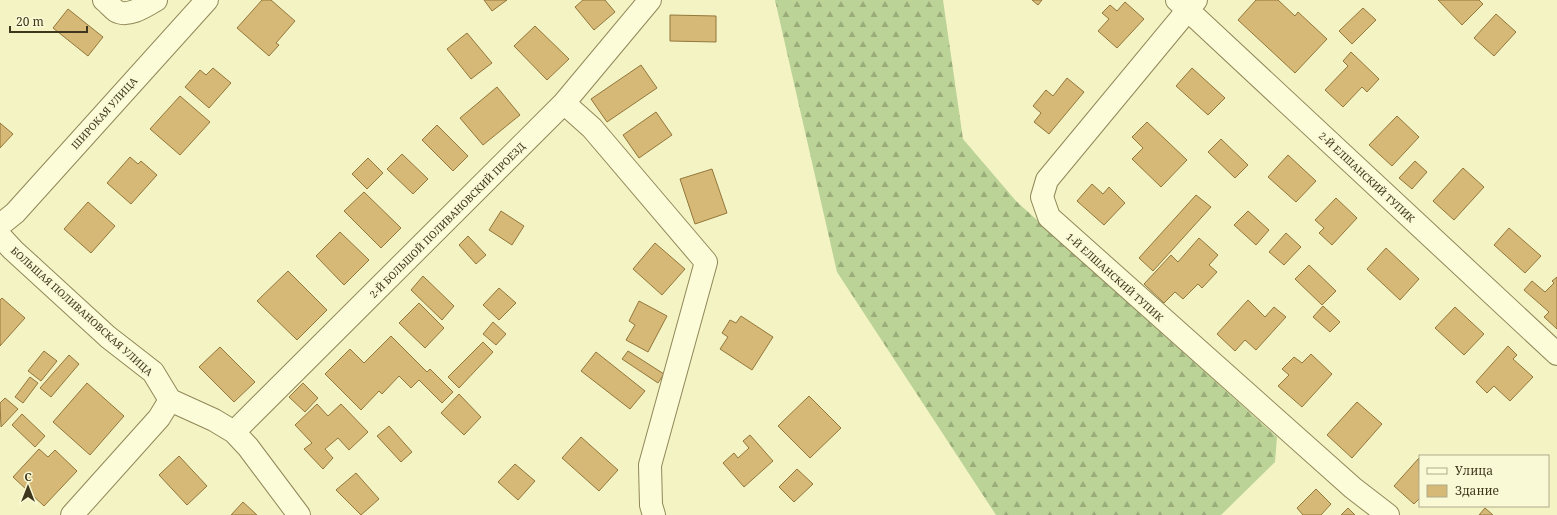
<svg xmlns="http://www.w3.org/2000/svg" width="1557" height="515" font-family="'Noto Serif',serif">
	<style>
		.forest { fill: url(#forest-firs) }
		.building { fill: #d6b976; stroke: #93773b }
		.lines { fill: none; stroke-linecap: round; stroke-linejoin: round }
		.minor-casing { stroke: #918758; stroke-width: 24 }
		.minor { stroke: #fcfcd9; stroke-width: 22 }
		.labels { text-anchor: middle; stroke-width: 3.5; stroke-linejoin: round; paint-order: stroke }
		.street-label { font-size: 10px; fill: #3f371d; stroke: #faf9d5 }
	</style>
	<defs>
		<pattern id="forest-firs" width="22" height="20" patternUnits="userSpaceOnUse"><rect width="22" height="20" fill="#bbd396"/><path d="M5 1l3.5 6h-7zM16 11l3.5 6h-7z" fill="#99ac7a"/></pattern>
	</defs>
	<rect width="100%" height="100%" fill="#f3f3c4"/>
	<path class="forest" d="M775,0H943L963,139L1016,201L1277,437L1275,462L1221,515H996L837,272Z"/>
	<path class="building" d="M262,0H271L295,21L276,43L279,45L269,56L237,28Z
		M484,0H507L492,11Z
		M583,0H605L615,12L594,30L575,7Z
		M1032,0H1042L1038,5Z
		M1256,0H1278L1295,16L1298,12L1327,39L1295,73L1238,20Z
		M1438,0H1479L1483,4L1462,25Z
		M1125,2L1144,19L1117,48L1098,31L1109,19L1102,13L1110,5L1117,11Z
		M1363,8L1376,20L1352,44L1339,31Z
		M68,9L103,37L88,56L53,28Z
		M1496,14L1516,32L1494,56L1474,38Z
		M670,15L716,16V42L670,41Z
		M535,26L569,59L547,80L514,46Z
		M467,33L492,63L471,79L447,49Z
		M1351,52L1379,79L1367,92L1362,87L1343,107L1325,90L1348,66L1343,61Z
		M641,65L657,88L607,122L591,99Z
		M213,68L231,83L209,108L185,87L200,70L206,75Z
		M1192,68L1225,98L1208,115L1176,86Z
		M1067,78L1084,92L1049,134L1034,122L1041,113L1033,106L1046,90L1053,96Z
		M497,87L520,115L483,145L460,118Z
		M180,96L210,122L180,155L150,129Z
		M656,112L672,135L639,158L623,135Z
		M1397,116L1419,137L1392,166L1369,145Z
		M1147,122L1187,160L1161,187L1132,159L1143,148L1132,137Z
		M0,123L13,134L0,148Z
		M437,125L468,156L453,171L422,140Z
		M1221,139L1248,165L1235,178L1208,152Z
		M402,154L428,179L413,194L387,169Z
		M1288,155L1316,181L1296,202L1268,177Z
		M130,157L138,164L141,161L157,175L131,204L107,183Z
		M368,158L383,173L367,189L352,174Z
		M1415,161L1427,172L1412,189L1399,178Z
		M1463,168L1484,187L1454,220L1433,201Z
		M712,169L727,213L695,224L680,179Z
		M1092,184L1103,194L1109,187L1125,203L1104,225L1077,201Z
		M364,192L401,228L381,248L344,211Z
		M1196,195L1211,207L1153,271L1139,258Z
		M1336,198L1357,218L1332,245L1319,233L1324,228L1315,220Z
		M88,202L115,226L91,253L64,229Z
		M501,211L524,226L512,245L489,230Z
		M1248,211L1269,230L1256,245L1234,225Z
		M1509,228L1541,256L1525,273L1494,245Z
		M340,232L369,260L344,285L316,256Z
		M1286,233L1301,247L1284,265L1269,252Z
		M468,236L486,255L476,264L459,245Z
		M1199,238L1218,255L1209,265L1217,272L1202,288L1198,284L1183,299L1175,292L1164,303L1144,284L1171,255L1178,262Z
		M655,243L685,269L662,295L633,269Z
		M1386,248L1419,279L1400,300L1367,269Z
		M1309,265L1336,291L1322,305L1295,279Z
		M288,271L327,310L297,340L257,301Z
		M423,276L454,306L442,320L411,290Z
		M1557,277V329L1544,317L1549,312L1524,290L1532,281L1545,292L1554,283L1552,281Z
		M499,288L516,303L499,320L483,305Z
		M2,298L25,318L0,346V300Z
		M1248,300L1265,317L1274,307L1286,317L1256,350L1245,340L1235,351L1217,334Z
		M639,301L667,316L648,352L626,340L635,325L629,321Z
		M419,303L444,328L425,348L399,323Z
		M1323,306L1340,322L1330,332L1313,317Z
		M1455,307L1484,334L1464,355L1435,328Z
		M741,316L773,337L752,370L720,349L728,337L722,333L730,320L736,323Z
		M493,322L506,334L496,345L483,334Z
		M391,336L427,372L430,369L453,392L442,403L419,380L411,388L399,376L382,394L379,391L361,410L325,374L350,349L364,363Z
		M483,342L493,352L459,388L448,377Z
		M1508,346L1517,355L1513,359L1533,377L1510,401L1494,386L1487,393L1476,382Z
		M220,347L255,382L234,402L199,367Z
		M44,351L57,361L41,381L28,371Z
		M628,351L664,374L658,383L622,359Z
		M596,352L645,391L630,409L581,371Z
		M1311,354L1332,374L1302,407L1278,386L1289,375L1282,369L1294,357L1302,363Z
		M69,355L79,364L51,397L40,388Z
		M30,377L38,383L23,403L15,397Z
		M87,383L124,416L90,455L53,422Z
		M303,383L318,398L305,412L289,397Z
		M459,394L481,417L464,435L441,413Z
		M809,396L841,428L810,458L778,426Z
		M5,398L18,409L1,427L0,403Z
		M1357,402L1382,424L1352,458L1327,435Z
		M317,404L328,416L341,404L368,432L349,450L338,438L325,449L333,458L323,469L304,449L312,443L295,425Z
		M22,414L45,436L35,447L12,425Z
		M389,426L412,452L401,462L377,436Z
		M750,435L773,461L744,487L723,463L734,453L738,458L749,448L743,441Z
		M581,437L618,470L599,491L562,458Z
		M39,449L48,457L55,450L77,471L44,506L13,477Z
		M179,456L207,486L187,505L159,475Z
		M1419,458L1420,498L1414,504L1394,486Z
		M515,464L535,481L518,500L498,482Z
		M797,469L813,484L794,502L779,487Z
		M356,473L379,499L361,515L336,490Z
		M1316,489L1331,504L1321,515H1303L1297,508Z
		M243,502L257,515H231Z
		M1348,508L1355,515H1341Z
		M1485,508L1493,515H1479Z"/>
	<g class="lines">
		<defs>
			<path id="minor" d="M104,0C108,3 112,8 116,11C128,18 146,6 156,0
				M1177,0L1557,354
				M1196,0L1047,180L1042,197L1049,217L1353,488L1388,515
				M564,103L592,128L706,262L650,465L651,505L654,515
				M0,225L15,213L207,0
				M0,236L13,250L108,337L153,372L170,400L214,420L234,432L248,447L299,515
				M234,432L564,103L650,0
				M72,515L159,418L170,400"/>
		</defs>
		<use href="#minor" class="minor-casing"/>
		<use href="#minor" class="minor"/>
	</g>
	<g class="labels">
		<g class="street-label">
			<text transform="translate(104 113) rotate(-48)" y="4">ШИРОКАЯ УЛИЦА</text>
			<text transform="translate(1367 177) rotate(43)" y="4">2-Й ЕЛШАНСКИЙ ТУПИК</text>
			<text transform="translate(447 220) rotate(-45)" y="4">2-Й БОЛЬШОЙ ПОЛИВАНОВСКИЙ ПРОЕЗД</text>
			<text transform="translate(1115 277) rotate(42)" y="4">1-Й ЕЛШАНСКИЙ ТУПИК</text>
			<text transform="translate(82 311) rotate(42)" y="4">БОЛЬШАЯ ПОЛИВАНОВСКАЯ УЛИЦА</text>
		</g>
	</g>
	<rect x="1419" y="455" width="130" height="52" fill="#faf9d5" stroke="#afab8b"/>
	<rect x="1427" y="468" width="20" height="6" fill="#fcfcd9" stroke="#afab8b"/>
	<text x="1455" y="475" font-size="12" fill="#3f371d">Улица</text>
	<rect x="1427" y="485" width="20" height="12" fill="#d6b976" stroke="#afab8b"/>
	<text x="1455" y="495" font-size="12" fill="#3f371d">Здание</text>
	<g transform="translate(28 487)" stroke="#faf9d5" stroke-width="3" paint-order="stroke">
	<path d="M0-3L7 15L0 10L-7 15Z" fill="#3f371d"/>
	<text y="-6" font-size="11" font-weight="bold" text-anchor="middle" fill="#3f371d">С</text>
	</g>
	<path d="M10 26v6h77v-6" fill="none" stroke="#3f371d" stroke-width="2"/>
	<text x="16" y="26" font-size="12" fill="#3f371d" stroke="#faf9d5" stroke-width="3" paint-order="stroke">20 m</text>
</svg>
